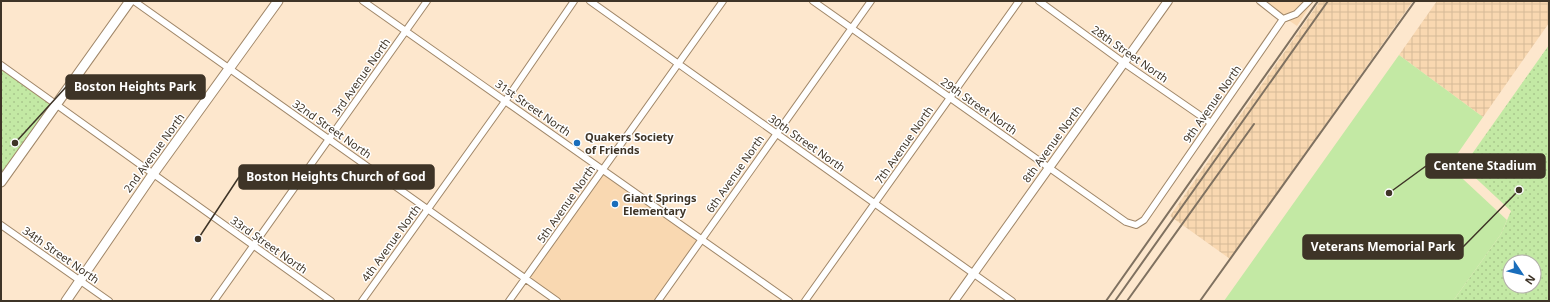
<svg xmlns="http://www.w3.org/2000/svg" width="1550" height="302" font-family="'Noto Sans',sans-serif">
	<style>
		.built { fill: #f9d8b1 }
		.industrial { fill: url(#industrial-grid) }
		.green { fill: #c3e9a4 }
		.park { fill: url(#park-dots); fill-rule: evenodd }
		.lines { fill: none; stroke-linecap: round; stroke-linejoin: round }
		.minor-casing { stroke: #a08769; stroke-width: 8 }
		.tertiary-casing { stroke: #a08769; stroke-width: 10 }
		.secondary-casing { stroke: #a08769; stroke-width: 11 }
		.minor { stroke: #fff; stroke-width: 6 }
		.tertiary { stroke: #fff; stroke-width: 8 }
		.secondary { stroke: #fff; stroke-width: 9 }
		.rail { stroke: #7f7160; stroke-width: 2 }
		.poi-dot { fill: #196dbb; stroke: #fff; stroke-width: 1.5 }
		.labels { text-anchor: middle; stroke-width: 3; stroke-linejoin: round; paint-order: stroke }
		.street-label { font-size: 11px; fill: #3e3427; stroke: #fff }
		.poi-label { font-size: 11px; font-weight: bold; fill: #3e3427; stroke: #fff; text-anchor: start }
		.leader { fill: none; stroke: #3e3427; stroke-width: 1.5 }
		.callout-dot { fill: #3e3427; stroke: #fff; stroke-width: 1.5 }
		.callout { fill: #3e3427; stroke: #3e3427; stroke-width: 1.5 }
		.callout-label { font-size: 12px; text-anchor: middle; font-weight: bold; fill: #fff }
	</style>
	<defs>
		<pattern id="industrial-grid" width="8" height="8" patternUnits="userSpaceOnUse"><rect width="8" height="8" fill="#f9d8b1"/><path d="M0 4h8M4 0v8" fill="none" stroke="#d6ba98"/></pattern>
		<pattern id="park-dots" width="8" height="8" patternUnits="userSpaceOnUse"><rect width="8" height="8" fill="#c3e9a4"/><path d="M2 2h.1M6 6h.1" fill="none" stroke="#a9c88d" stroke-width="1.8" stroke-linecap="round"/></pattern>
	</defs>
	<rect width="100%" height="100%" fill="#fde7cd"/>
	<path class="built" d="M1261,1H1313L1297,26Z
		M603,169L701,239L658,301H557L525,279Z"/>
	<path class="industrial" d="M1320,1H1413L1230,259L1170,216Z
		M1437,1H1549V23L1483,117L1399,55Z"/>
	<path class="green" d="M1399,55L1483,117L1449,166L1507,220L1501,234L1453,301H1224Z"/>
	<path class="park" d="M1549,45V301H1453L1501,234L1511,211L1467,170V161ZM1510,262H1534V286H1510Z
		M1,65L57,105L1,182Z"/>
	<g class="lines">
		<defs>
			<path id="minor" d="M134,1L557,301
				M363,1L789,301
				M590,1L1012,301
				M813,1L1126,222L1136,225L1144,220L1283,19L1296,14L1309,1
				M1039,1L1124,63L1211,123
				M1260,1L1283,19
				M1,65L331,301
				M1,225L109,301
				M214,301L427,1
				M362,301L506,100L574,1
				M509,301L723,1
				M658,301L871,1
				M805,301L1019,1"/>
			<path id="tertiary" d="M954,301L1168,1"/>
			<path id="secondary" d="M1,182L130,1
				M66,301L153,174L278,1"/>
		</defs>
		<use href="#minor" class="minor-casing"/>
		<use href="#tertiary" class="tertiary-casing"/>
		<use href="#secondary" class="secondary-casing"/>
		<use href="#minor" class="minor"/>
		<use href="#tertiary" class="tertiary"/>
		<use href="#secondary" class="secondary"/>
		<path class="rail" d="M1106,301L1318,1
			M1115,301L1328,1
			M1127,301L1254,124
			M1200,301L1415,1"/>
	</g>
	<g class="poi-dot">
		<circle cx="577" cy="143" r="4"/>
		<circle cx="615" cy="204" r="4"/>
	</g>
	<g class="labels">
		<g class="street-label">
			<text transform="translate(1130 54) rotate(35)" y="4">28th Street North</text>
			<text transform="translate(361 77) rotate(-55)" y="4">3rd Avenue North</text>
			<text transform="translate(1212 104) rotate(-55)" y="4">9th Avenue North</text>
			<text transform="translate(979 106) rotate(35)" y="4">29th Street North</text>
			<text transform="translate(533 108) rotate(35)" y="4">31st Street North</text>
			<text transform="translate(332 129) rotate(35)" y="4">32nd Street North</text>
			<text transform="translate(807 143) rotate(35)" y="4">30th Street North</text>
			<text transform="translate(1052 144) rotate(-54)" y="4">8th Avenue North</text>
			<text transform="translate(904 145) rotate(-55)" y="4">7th Avenue North</text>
			<text transform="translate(154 153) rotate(-54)" y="4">2nd Avenue North</text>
			<text transform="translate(735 174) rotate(-55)" y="4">6th Avenue North</text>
			<text transform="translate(566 204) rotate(-55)" y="4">5th Avenue North</text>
			<text transform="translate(391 243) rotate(-54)" y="4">4th Avenue North</text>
			<text transform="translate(269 245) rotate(35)" y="4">33rd Street North</text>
			<text transform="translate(61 255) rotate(35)" y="4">34th Street North</text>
		</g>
		<g class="poi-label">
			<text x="585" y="141">Quakers Society<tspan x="585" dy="13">of Friends</tspan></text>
			<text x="623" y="202">Giant Springs<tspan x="623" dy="13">Elementary</tspan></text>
		</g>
	</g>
	<path class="leader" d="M15 143L66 87M1389 193L1426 166M198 239L239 177M1519 190L1463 247"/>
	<g class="callout-dot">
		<circle cx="15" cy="143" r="4"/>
		<circle cx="1389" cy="193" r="4"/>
		<circle cx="198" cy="239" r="4"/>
		<circle cx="1519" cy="190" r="4"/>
	</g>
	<g class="callout">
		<rect x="66" y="75" width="139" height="24" rx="4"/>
		<rect x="1426" y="154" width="119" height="24" rx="4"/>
		<rect x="239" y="165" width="195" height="24" rx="4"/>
		<rect x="1303" y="235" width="160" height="24" rx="4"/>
	</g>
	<g class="callout-label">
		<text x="135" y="91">Boston Heights Park</text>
		<text x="1485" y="170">Centene Stadium</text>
		<text x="336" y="181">Boston Heights Church of God</text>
		<text x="1383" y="251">Veterans Memorial Park</text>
	</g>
	<rect width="1550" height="302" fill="none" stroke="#3e3427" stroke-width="4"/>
	<g transform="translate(1522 274) rotate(125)"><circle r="19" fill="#ffffff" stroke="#b2aea9"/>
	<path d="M0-3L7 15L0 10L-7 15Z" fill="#196dbb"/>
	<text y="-6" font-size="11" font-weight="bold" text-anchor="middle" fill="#3e3427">N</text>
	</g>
</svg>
